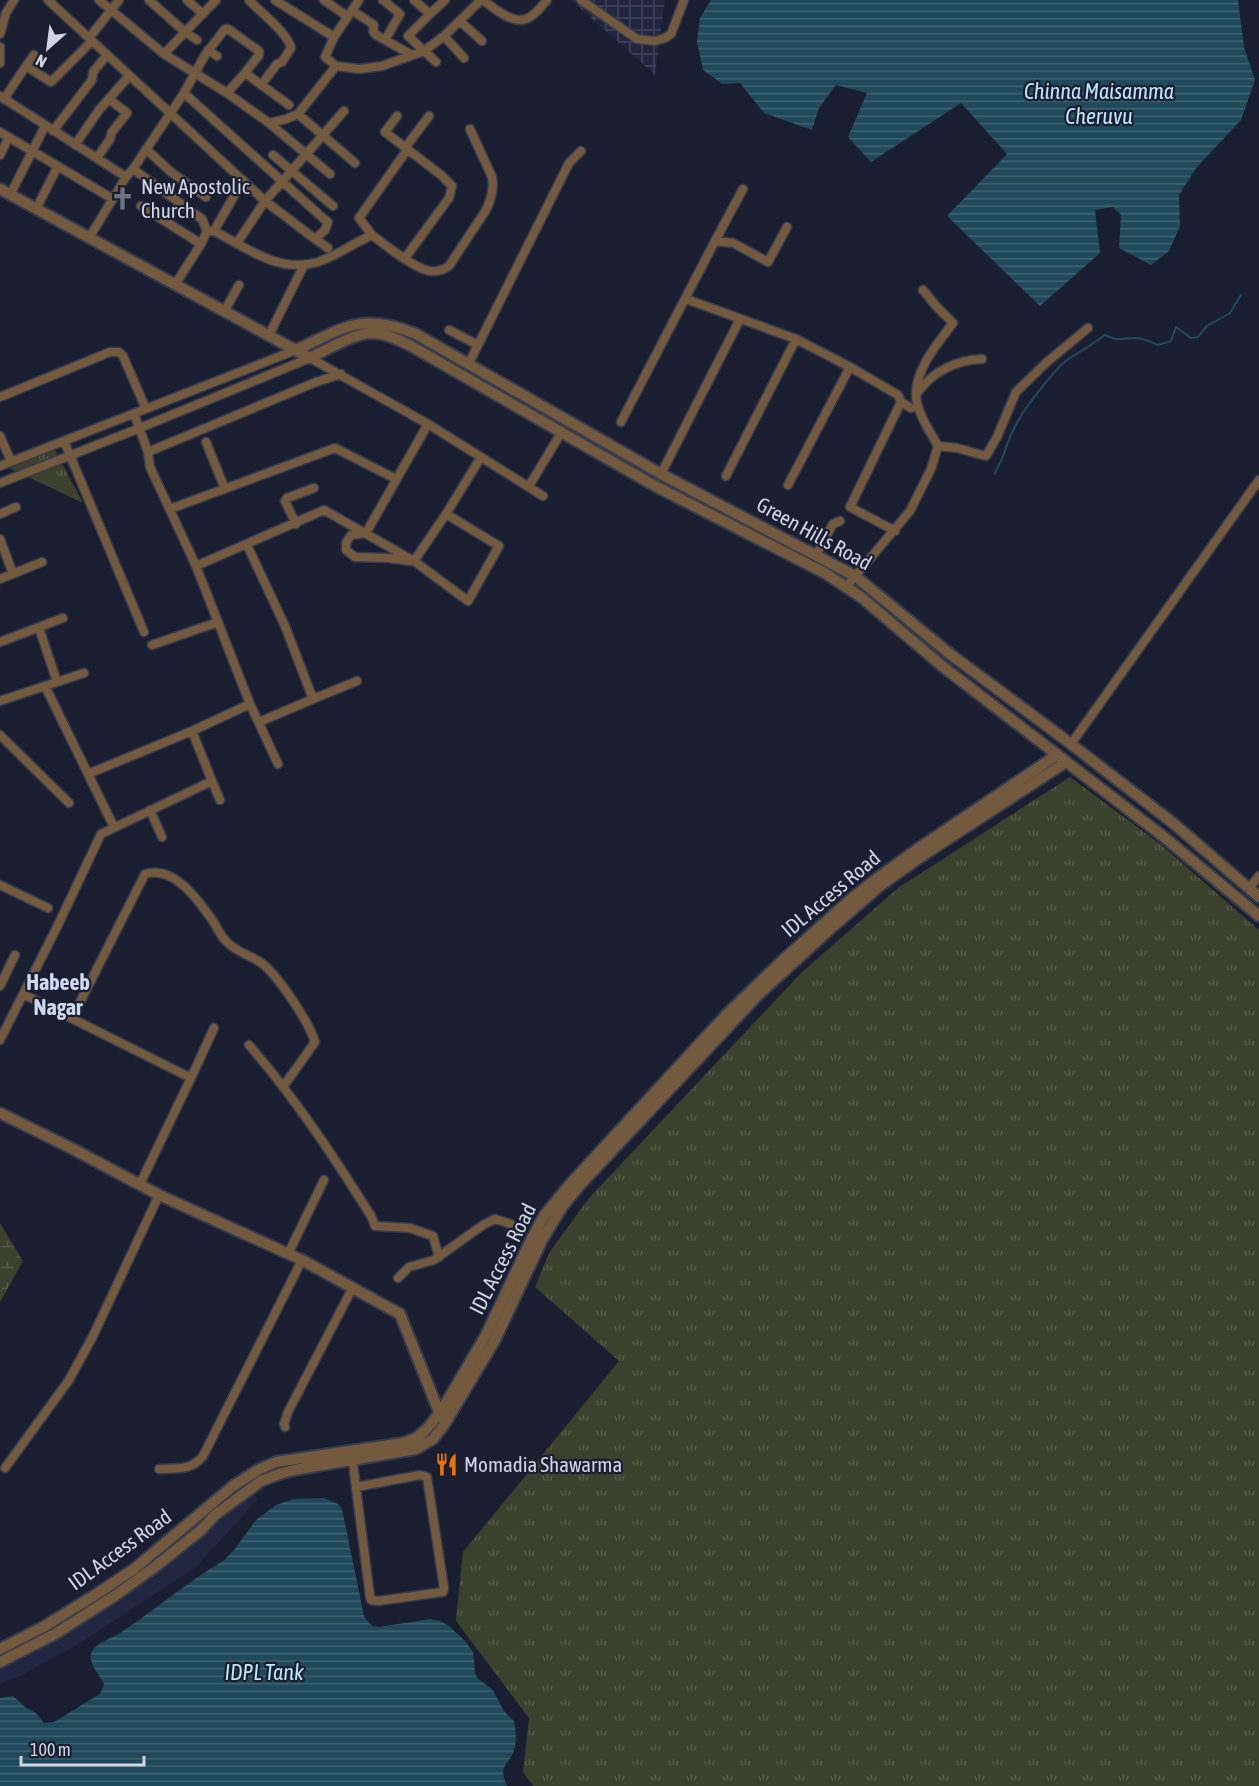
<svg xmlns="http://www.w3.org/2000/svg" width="1259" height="1786" font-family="'Asap Condensed',sans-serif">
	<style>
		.built { fill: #212640 }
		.industrial { fill: url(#industrial-grid) }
		.grass { fill: url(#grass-tufts) }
		.wetland { fill: url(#wetland-marsh) }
		.water { fill: url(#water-rules) }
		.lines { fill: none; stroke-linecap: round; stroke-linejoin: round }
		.stream { stroke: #204a5b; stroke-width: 2 }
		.minor-casing { stroke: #363b4d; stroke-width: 11 }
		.tertiary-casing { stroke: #363b4d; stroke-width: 14 }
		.minor { stroke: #735a3f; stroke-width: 8 }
		.tertiary { stroke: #735a3f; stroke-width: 10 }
		.labels { text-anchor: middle; stroke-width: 4.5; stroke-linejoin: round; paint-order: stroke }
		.poi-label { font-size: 21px; fill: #d1d4e2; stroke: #191e31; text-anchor: start }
		.street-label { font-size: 21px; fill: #d1d4e2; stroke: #191e31 }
		.water-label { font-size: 22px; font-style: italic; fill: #bde7fa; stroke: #191e31 }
		.neighbourhood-label { font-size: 22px; font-weight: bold; fill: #d0d8f3; stroke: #191e31 }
	</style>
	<defs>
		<pattern id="industrial-grid" width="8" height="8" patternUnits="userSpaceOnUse" patternTransform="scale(1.5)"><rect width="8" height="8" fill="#212640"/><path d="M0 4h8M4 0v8" fill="none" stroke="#40455b"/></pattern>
		<pattern id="grass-tufts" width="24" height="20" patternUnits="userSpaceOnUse" patternTransform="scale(1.5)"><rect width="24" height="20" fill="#3b412c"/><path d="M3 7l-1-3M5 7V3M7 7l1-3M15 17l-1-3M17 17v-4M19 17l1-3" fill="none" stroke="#565c4a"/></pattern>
		<pattern id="wetland-marsh" width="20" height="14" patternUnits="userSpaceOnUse" patternTransform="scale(1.5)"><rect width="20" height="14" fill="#3b412c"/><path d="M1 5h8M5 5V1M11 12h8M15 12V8" fill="none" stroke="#565c4a"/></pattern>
		<pattern id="water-rules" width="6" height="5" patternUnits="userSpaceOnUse" patternTransform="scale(1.5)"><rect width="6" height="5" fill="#204a5b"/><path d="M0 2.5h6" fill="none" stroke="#3f6372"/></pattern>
	</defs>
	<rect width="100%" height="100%" fill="#191e31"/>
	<path class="built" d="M252,1493L258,1499L196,1567L80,1643L20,1676L0,1684V1665L15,1660L213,1523Z"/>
	<path class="industrial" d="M571,0H665L655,75Z"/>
	<path class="grass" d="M54,448L83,503L9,468Z
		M1070,777L1160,844L1259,930V1786H533L523,1772L529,1718L456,1621L463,1552L619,1361L535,1287L549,1253L589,1198L801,973L898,888Z"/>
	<path class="wetland" d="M0,1223L23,1261L0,1302Z"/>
	<path class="water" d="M711,0H1238L1244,47L1255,80L1241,120L1196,168L1179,195L1180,226L1169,251L1151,265L1119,248L1121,215L1113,207L1095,210L1100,253L1040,306L947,216L1007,154L961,103L871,162L848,137L867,93L836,85L819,108L812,130L764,113L740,83L722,84L703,70L697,42L700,18Z
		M324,1498L338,1504L342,1509L364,1616C368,1622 371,1627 379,1627L430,1619L440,1621L449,1626L466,1642L473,1652L475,1673L477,1678L492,1689L504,1711L514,1721C516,1729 517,1742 514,1750C509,1767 497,1763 507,1786H0V1698L13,1696L25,1707L36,1713L44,1723L54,1722L98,1695L101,1692L104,1684C100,1675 89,1665 91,1654C93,1644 112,1638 120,1633C155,1610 187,1582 223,1561L235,1549L256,1520L276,1505L294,1499Z"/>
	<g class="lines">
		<path class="stream" d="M995,474C997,467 1002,461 1004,453C1014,422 1027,406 1047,381C1054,373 1061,363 1070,358C1082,351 1094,343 1105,335C1121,342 1119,338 1134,338C1142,337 1151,342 1158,345L1171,341L1176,327L1191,338L1198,337L1207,326L1230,313L1241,295"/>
		<defs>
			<path id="minor" d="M48,0L265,201L315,239L325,230L328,222L324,219L184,93
				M99,0L164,54L227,93L269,123L330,174
				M149,0L185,32L197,40
				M187,0L203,14
				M249,0C261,13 288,33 291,48L282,62L277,64L261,85
				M275,0L334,37
				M324,0L348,17
				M383,0L400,14L385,40
				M414,0L430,14L408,36L436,62
				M483,0C495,9 515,27 530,17C537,13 542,6 547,0
				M581,0L637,39L655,41L665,38L671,34L684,0
				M353,11L374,25L373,31L376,35L412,55
				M430,14L445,0
				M460,21L482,41
				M0,34L6,13L14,0
				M444,36L464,58
				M89,38L119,0
				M0,47V63
				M208,50L217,56
				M164,54L216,0
				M26,66L34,55
				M336,66L325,57L334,37L359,0
				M227,93L245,73L289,105
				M0,96L126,177
				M4,99L26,66L51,82L92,41
				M298,114L355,163
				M397,116L385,132L441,175L452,186L449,198L405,258
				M269,123L286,119L298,114L336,66L359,69L382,66L424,51L444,36L481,0
				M53,131L92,80L93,72L107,55
				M0,132L113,199
				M75,145L99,110L129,76
				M405,148L429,116
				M146,149L171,172L206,197
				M0,155L9,137
				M273,155L333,206
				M97,158L110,139L112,132L127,113L109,99
				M133,169L202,219L207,231
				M10,195L45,126
				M141,206L201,244
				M36,209L58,166
				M214,231L243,180
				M372,235L359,218L407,150
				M89,238L126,177L133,169L184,93L205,55L225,29H228L259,51V55L245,73
				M315,239L328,248
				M715,241L743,189
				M237,243L265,201L344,111
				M176,283L201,244L207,231H214C247,248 279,274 318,262C336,256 354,243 372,235C385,245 415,269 430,271C437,272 443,270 449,266L486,210C491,200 494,188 492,177L470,129
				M686,299L796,339L850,367L898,395L901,402L850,507L895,531
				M225,310L239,285
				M449,330L478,345
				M269,335L304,265
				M469,363L569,163L581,151
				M918,392C933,371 957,360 982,359
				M0,397L110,352H119L123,356L146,409
				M901,402L911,408
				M134,414L148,452L150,467L196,566L250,704L278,764
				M621,422L715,241L733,243L768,262L787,227
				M0,436L11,461
				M64,441L144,632
				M206,442L225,489
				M938,446L957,448L986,456L997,437L1016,392L1047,362L1088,328
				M148,452L316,382L341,374
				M0,466L296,350
				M661,474L740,319
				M726,476L796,339
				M0,483L140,428L310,358L428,424L543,496
				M788,485L850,367
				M529,486L561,433
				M170,509L335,448L396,479
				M0,514L16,507
				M296,524L285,501L287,498L314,488
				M365,533L351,535L346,543V550L355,557L389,558L410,561
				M366,533L428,424
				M0,539L13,574
				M247,545L285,626L313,699L259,722
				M816,555L833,524L840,521
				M414,561L446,514L481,457
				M196,566L324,510L414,561L468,601L499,546L446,514
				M0,579L42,562
				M846,587L910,511L931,469L938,446C930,431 916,412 916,394C916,368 938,343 953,323L936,306L923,290
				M39,628L57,682L45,686
				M0,642L63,618
				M152,645L218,622
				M57,682L84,673
				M313,699L357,681
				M0,701L45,686L114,827
				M0,735L69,803
				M1071,744L1259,480
				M88,774L192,731L250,704
				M212,781L220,800
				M150,810L162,837
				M0,885L48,908
				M1249,888L1259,876
				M0,986L15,955
				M23,994L191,1078L140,1184
				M72,1018L145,874C174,865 198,900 213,921C217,927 220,935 225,940C236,953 252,955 264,965C280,979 309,1022 315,1042L283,1087
				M0,1040L58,925L101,834L212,781L192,731
				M249,1045C295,1098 334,1157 371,1216L375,1226L410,1228L433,1236L439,1257
				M191,1078L214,1028
				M288,1254L324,1180
				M398,1278L409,1267L434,1260L483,1225L495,1219L511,1224L515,1233
				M285,1427L284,1424L288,1412L353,1287
				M353,1461L355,1480L370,1596L371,1600L378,1601L443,1592L444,1588L427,1477L420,1475L356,1487
				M5,1468L69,1380L93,1336L159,1195
				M159,1469C177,1468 191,1471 203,1456L302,1260"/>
			<path id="tertiary" d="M0,189L310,358C326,350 353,334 371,333C385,333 399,340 411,346L655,486L825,573L861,597L942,666L1164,837L1259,916
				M296,350C346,327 361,312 416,334L661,474L855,576L950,654L1071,744L1173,823L1259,897
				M0,1113L73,1149L159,1195L302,1260L400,1314L441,1417
				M0,1649L45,1626L95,1595L134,1569L233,1486L258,1470L276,1462L403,1443L416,1438L426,1430L442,1410L486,1335L532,1238L544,1216L572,1182L728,1013L783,960L850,900L879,877L919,848L1057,755
				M0,1662L55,1634L116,1595L156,1566L201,1530L215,1515L261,1481L282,1473L299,1469L416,1449L433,1439L444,1425L495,1340L542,1240L562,1207L579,1186L758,995L829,930L881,885L925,854L1066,762"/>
		</defs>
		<use href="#minor" class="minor-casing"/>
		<use href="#tertiary" class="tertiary-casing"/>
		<use href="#minor" class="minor"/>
		<use href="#tertiary" class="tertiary"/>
	</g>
	<defs>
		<symbol id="church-bare" viewBox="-9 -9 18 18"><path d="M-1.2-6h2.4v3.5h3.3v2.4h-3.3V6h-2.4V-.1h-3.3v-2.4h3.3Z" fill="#6b7280" stroke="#191e31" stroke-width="2.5" paint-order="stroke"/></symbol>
		<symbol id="restaurant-bare" viewBox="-9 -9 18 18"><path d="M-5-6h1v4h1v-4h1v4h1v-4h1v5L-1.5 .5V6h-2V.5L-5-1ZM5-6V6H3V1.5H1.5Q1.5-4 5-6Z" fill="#e8710a" stroke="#191e31" stroke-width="2.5" paint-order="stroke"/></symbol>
	</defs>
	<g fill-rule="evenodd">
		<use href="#church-bare" x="106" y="182" width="33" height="33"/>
		<use href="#restaurant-bare" x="430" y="1448" width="33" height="33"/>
	</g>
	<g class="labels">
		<g class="poi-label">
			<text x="141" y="194">New Apostolic<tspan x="141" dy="24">Church</tspan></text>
			<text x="464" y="1472">Momadia Shawarma</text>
		</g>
		<g class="street-label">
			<text transform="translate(814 534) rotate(29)" y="7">Green Hills Road</text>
			<text transform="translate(831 894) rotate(-40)" y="7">IDL Access Road</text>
			<text transform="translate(503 1259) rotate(-63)" y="7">IDL Access Road</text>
			<text transform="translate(120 1550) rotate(-36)" y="7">IDL Access Road</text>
		</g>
		<g class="water-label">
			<text x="1099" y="99">Chinna Maisamma<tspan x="1099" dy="25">Cheruvu</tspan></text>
			<text x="264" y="1680">IDPL Tank</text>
		</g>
		<g class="neighbourhood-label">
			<text x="58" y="990">Habeeb<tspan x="58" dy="25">Nagar</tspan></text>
		</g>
	</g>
	<g transform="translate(48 48) rotate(208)" stroke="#191e31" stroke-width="4.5" paint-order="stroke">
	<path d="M0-4.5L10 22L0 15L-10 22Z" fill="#d1d4e2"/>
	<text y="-9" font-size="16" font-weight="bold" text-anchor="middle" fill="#d1d4e2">N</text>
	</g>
	<path d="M21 1756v9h123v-9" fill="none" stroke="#d1d4e2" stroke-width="3"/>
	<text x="30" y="1756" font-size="18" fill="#d1d4e2" stroke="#191e31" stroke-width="4.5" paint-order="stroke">100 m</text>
</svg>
